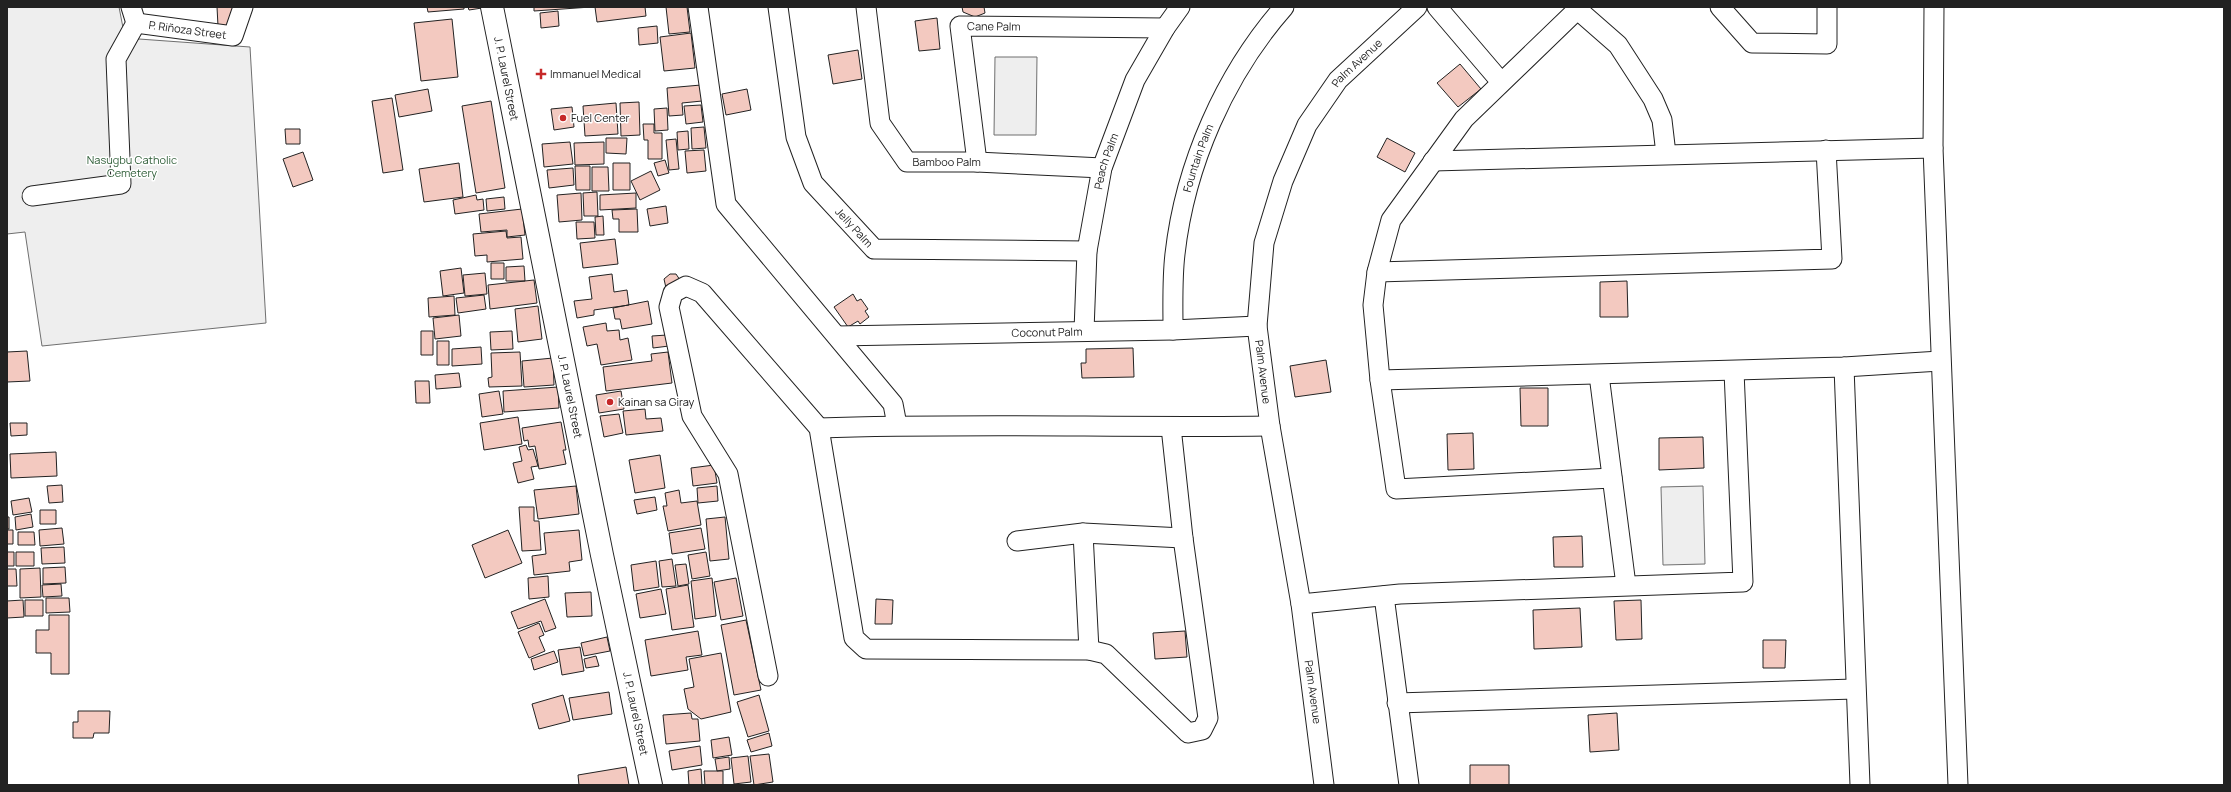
<svg xmlns="http://www.w3.org/2000/svg" width="2231" height="792" font-family="Manrope,sans-serif">
	<style>
		.green { fill: #eee; stroke: #6f6f6f }
		.building { fill: #f3c9c0; stroke: #222 }
		.lines { fill: none; stroke-linecap: round; stroke-linejoin: round }
		.minor-casing { stroke: #222; stroke-width: 21 }
		.major-casing { stroke: #222; stroke-width: 24 }
		.minor { stroke: #fff; stroke-width: 19 }
		.major { stroke: #fff; stroke-width: 22 }
		.poi-dot { fill: #c62828; stroke: #fff; stroke-width: 1.5 }
		.labels { text-anchor: middle; stroke-width: 3; stroke-linejoin: round; paint-order: stroke }
		.street-label { font-size: 11px; fill: #222; stroke: #fff }
		.poi-label { font-size: 11px; fill: #222; stroke: #fff; text-anchor: start }
		.park-label { font-size: 11px; fill: #2f5e38; stroke: #fff }
	</style>
	<rect width="100%" height="100%" fill="#fff"/>
	<path class="green" d="M7,7H119L125,38L250,47L266,323L42,346L25,232L7,234Z
		M995,57H1037L1036,135H994Z
		M1703,486L1705,564L1663,565L1661,487Z"/>
	<path class="building" d="M217,7H235V26H218Z
		M427,7H464V9L428,12Z
		M468,7H482V8L469,10Z
		M534,7H591L534,11Z
		M595,7H645L646,16L597,22Z
		M666,7H687L690,32L669,34Z
		M962,7H984L985,13L975,17L963,12Z
		M558,11L559,26L541,28L540,13Z
		M937,18L940,49L919,51L915,21Z
		M452,19L458,77L421,81L414,23Z
		M657,26L658,43L639,45L638,28Z
		M691,33L695,68L664,71L660,37Z
		M858,50L862,79L833,84L828,55Z
		M1460,64L1481,89L1458,107L1437,83Z
		M701,85L702,101L682,103L683,115L669,116L667,88Z
		M428,89L432,111L399,117L395,95Z
		M747,89L751,110L726,115L722,94Z
		M392,98L403,170L383,173L372,101Z
		M491,101L505,188L476,193L462,106Z
		M639,102L640,135L621,136L620,103Z
		M616,103L618,134L585,136L583,106Z
		M701,105L703,122L686,124L684,106Z
		M572,107L574,127L554,130L551,109Z
		M667,108L668,130L655,131L654,109Z
		M643,124H654V133H662V159H648V140H644Z
		M704,127L706,148L692,149L691,128Z
		M285,129H300V144H286Z
		M688,131L689,149L678,150L677,132Z
		M606,138H627L626,154L606,153Z
		M1387,138L1415,153L1405,172L1377,157Z
		M676,139L679,169L669,170L666,140Z
		M570,142L573,164L544,167L542,144Z
		M604,142V164L575,165L574,143Z
		M704,150L706,171L687,173L685,151Z
		M303,152L313,180L293,187L283,159Z
		M665,160L669,173L658,176L654,163Z
		M459,163L463,197L424,202L419,169Z
		M613,163H630V190H613Z
		M575,166H590V190H576Z
		M592,167H608L609,191H592Z
		M573,168L574,185L549,188L547,170Z
		M651,171L660,190L640,200L631,181Z
		M597,192L598,216H584L583,193Z
		M581,193L582,220L559,222L557,195Z
		M636,193V208L600,210V195Z
		M476,195L477,200L483,199L484,210L455,214L453,200Z
		M504,197L505,209L487,211L486,199Z
		M666,206L668,223L650,226L647,209Z
		M522,209L525,235L507,237V230L481,232L479,214Z
		M637,209L638,232H619V219H613L612,210Z
		M603,216L604,235H596L595,217Z
		M576,222H594L595,238L577,239Z
		M506,231L507,238L521,237L523,259L487,262V255L475,256L473,234Z
		M615,239L618,264L583,268L580,243Z
		M491,263H504V279H491Z
		M524,266L525,281H506V267Z
		M461,268L464,293L443,296L440,271Z
		M485,273L487,294L465,296L463,275Z
		M612,274L614,292L627,290L629,305L594,310V315L577,318L574,301L592,299L589,277Z
		M670,274H676L680,280L666,288L664,279Z
		M534,280L537,303L490,309L488,285Z
		M1627,281L1628,317H1600V282Z
		M853,294L857,301L861,299L868,309L865,311L869,317L860,324L858,321L848,327L834,307Z
		M484,295L486,309L458,313L456,298Z
		M454,296L455,315L429,317L428,298Z
		M648,301L652,324L622,329L620,319H615L613,308Z
		M538,306L542,339L518,342L515,309Z
		M459,315L461,336L435,339L433,318Z
		M606,323L607,331L619,330L620,340L628,338L632,360L601,365L597,344L587,346L583,327Z
		M421,331H433V355H421Z
		M512,331L513,349L491,350L490,332Z
		M667,335L669,346L653,348L652,336Z
		M437,341H449V365H437Z
		M481,347L482,364L452,366V349Z
		M1133,348L1134,377L1082,378L1081,363H1086V349Z
		M27,351L30,381L7,382V352Z
		M520,352L522,386L489,387L488,378L492,377L491,353Z
		M668,352L672,383L606,391L603,367L652,361L651,354Z
		M553,358L554,385L524,387L522,361Z
		M1326,360L1331,392L1295,397L1290,366Z
		M459,373L461,387L436,389L435,375Z
		M415,381H429L430,403H416Z
		M558,387L559,408L504,412L503,391Z
		M1520,388H1548V426H1521Z
		M499,391L503,414L482,417L479,394Z
		M621,391L624,409L599,413L596,395Z
		M645,409L646,419L661,418L663,431L626,435L623,411Z
		M619,414L623,433L604,437L600,416Z
		M518,417L522,444L484,450L480,423Z
		M561,422L566,450H563L566,464L539,469L535,446L529,447L528,440L524,441L522,428Z
		M10,423H27V435L11,436Z
		M1473,433L1474,469L1448,470L1447,434Z
		M1703,437L1704,468L1659,470V438Z
		M526,445L528,450L533,449L538,466L531,467L534,479L518,483L513,463L522,461L519,447Z
		M56,452L57,476L11,478L10,454Z
		M660,455L665,488L635,493L629,460Z
		M714,465L717,483L693,486L691,468Z
		M62,485L63,502L49,503L47,486Z
		M576,486L579,514L538,519L534,490Z
		M717,486L718,501L698,503L697,488Z
		M679,490L681,503L697,501L701,525L668,531L663,506H667L665,493Z
		M655,497L657,510L637,514L634,500Z
		M29,498L32,512L13,515L11,501Z
		M519,507H534V521H539L541,550L522,551Z
		M40,510H56V524H40Z
		M31,514L33,527L16,530L15,517Z
		M7,517H9V529H7Z
		M725,517L729,559L710,561L706,519Z
		M62,528L64,544L40,546L39,530Z
		M701,528L705,549L672,554L669,533Z
		M7,530H13V544H7Z
		M508,530L522,563L485,578L472,545Z
		M579,530L582,560L569,562L570,571L534,575L532,556L546,554L544,533Z
		M18,532H34L35,545H18Z
		M1582,536L1583,567H1554L1553,537Z
		M64,547L65,563L42,564L41,548Z
		M7,552H14V566H7Z
		M16,552H34V566H16Z
		M706,552L710,576L692,579L688,555Z
		M672,559L676,586L662,587L659,561Z
		M656,561L659,587L634,591L631,565Z
		M686,564L689,584L678,586L675,565Z
		M65,567L66,583L43,584V568Z
		M40,568L41,597L20,598V569Z
		M7,569H16L17,586H7Z
		M548,576L549,597L529,599L528,578Z
		M712,578L716,616L695,619L691,581Z
		M736,578L743,616L721,620L714,582Z
		M61,584L62,596L43,597L42,585Z
		M688,585L694,627L672,630L666,589Z
		M661,589L666,614L640,618L636,594Z
		M591,592L592,616L567,617L565,593Z
		M46,598H69L70,612L46,613Z
		M545,599L556,628L545,632L541,621L518,629L511,612Z
		M876,599L893,600L892,624H875Z
		M23,600L24,617L7,618V601Z
		M25,600H43V616H25Z
		M1641,600L1642,639L1616,640L1614,601Z
		M1580,608L1582,647L1534,649L1533,610Z
		M49,615H69V674H51V653H36V630H49Z
		M746,620L761,690L734,695L721,625Z
		M539,623L544,635L539,637L545,651L529,658L518,632Z
		M698,631L702,655L686,657L688,670L651,676L645,640Z
		M1185,631L1187,657L1155,659L1153,633Z
		M607,637L610,651L584,656L581,643Z
		M1763,640H1786L1785,668H1763Z
		M580,647L584,671L562,675L558,650Z
		M554,651L558,662L534,670L531,659Z
		M721,653L731,712L701,719L688,709L684,689L694,687L689,659Z
		M596,656L599,666L586,668L584,659Z
		M609,692L612,714L573,720L569,698Z
		M563,695L570,721L539,729L532,704Z
		M759,695L769,731L748,737L737,702Z
		M78,711H110L109,733H94L93,738H73V722H78Z
		M691,713L692,719H698L700,741L666,744L663,715Z
		M1617,713L1619,750L1590,752L1588,715Z
		M769,733L772,746L751,752L747,740Z
		M729,737L732,755L713,758L711,740Z
		M700,746L702,765L672,770L669,751Z
		M769,754L773,782L754,785L750,756Z
		M748,756L751,782L734,784L731,758Z
		M729,757L730,769L717,771L715,759Z
		M1470,765H1509V785H1470Z
		M626,767L629,785H579L578,775Z
		M701,769L702,785H689L688,771Z
		M704,771H723V785H705Z"/>
	<g class="lines">
		<defs>
			<g id="minor">
				<path d="M131,7L136,23"/>
				<path d="M698,7L726,204L893,404L897,425"/>
				<path id="s1" d="M778,7L796,137L813,183L874,249L1087,251"/>
				<path id="s2" d="M866,7L880,123L907,162H977L1102,168"/>
				<path d="M1437,7L1501,82"/>
				<path d="M1580,7L1464,119L1391,220L1377,272L1373,305L1380,380L1396,489L1612,478"/>
				<path d="M1720,7L1752,43L1827,44V7"/>
				<path d="M1934,7L1933,148L1958,785"/>
				<path d="M1578,10L1618,45L1653,99L1662,120L1666,154"/>
				<path id="s3" d="M136,23L233,36L243,7"/>
				<path d="M1433,161L1933,148"/>
				<path id="s4" d="M977,162L960,26L1165,28"/>
				<path d="M32,196L121,184L116,59L136,23"/>
				<path d="M1377,272L1832,259L1826,150"/>
				<path id="s5" d="M1173,330C1173,305 1172,279 1175,254C1185,165 1225,74 1284,7"/>
				<path id="s6" d="M1084,331L1087,251L1102,168L1135,80L1165,28L1180,7"/>
				<path id="s7" d="M837,336L1173,330L1257,326"/>
				<path d="M1844,367L1860,785"/>
				<path d="M1599,375L1626,585"/>
				<path d="M1380,380L1844,367L1940,361"/>
				<path d="M819,428C969,423 1120,428 1270,426"/>
				<path d="M1083,533L1089,650"/>
				<path d="M1017,541L1083,533L1183,538"/>
				<path d="M1384,596L1409,785"/>
				<path d="M1301,604L1400,594L1743,582L1734,371"/>
				<path d="M768,676L728,474L692,416L669,307L673,293L686,286L702,293L819,428L854,638L866,649L1089,650L1106,654L1188,733L1202,730L1208,718L1183,538L1171,427"/>
				<path d="M1397,703L1855,689"/>
				<path id="s8" d="M1324,785L1301,604L1270,426L1257,326L1264,243L1283,181L1307,125L1338,80L1417,7"/>
			</g>
			<g id="major">
				<path id="s9" d="M492,7L602,555L651,785"/>
			</g>
		</defs>
		<use href="#minor" class="minor-casing"/>
		<use href="#major" class="major-casing"/>
		<use href="#minor" class="minor"/>
		<use href="#major" class="major"/>
	</g>
	<g class="poi-dot">
		<path d="M539 68h4v4h4v4h-4v4h-4v-4h-4v-4h4z"/>
		<circle cx="563" cy="118" r="4"/>
		<circle cx="610" cy="402" r="4"/>
	</g>
	<g class="labels">
		<g class="street-label">
			<text dy="4" stroke="none"><textPath href="#s4" startOffset="171">Cane Palm</textPath></text>
			<text dy="4" stroke="none"><textPath href="#s3" startOffset="52">P. Riñoza Street</textPath></text>
			<text dy="4" stroke="none"><textPath href="#s8" startOffset="753">Palm Avenue</textPath></text>
			<text dy="4" stroke="none"><textPath href="#s9" startOffset="73">J. P. Laurel Street</textPath></text>
			<text dy="4" stroke="none"><textPath href="#s5" startOffset="175">Fountain Palm</textPath></text>
			<text dy="4" stroke="none"><textPath href="#s6" startOffset="172">Peach Palm</textPath></text>
			<text dy="4" stroke="none"><textPath href="#s2" startOffset="204">Bamboo Palm</textPath></text>
			<text dy="4" stroke="none"><textPath href="#s1" startOffset="241">Jelly Palm</textPath></text>
			<text dy="4" stroke="none"><textPath href="#s7" startOffset="210">Coconut Palm</textPath></text>
			<text transform="translate(1263 372) rotate(83)" y="4">Palm Avenue</text>
			<text dy="4" stroke="none"><textPath href="#s9" startOffset="397">J. P. Laurel Street</textPath></text>
			<text transform="translate(1313 692) rotate(82)" y="4">Palm Avenue</text>
			<text dy="4" stroke="none"><textPath href="#s9" startOffset="721">J. P. Laurel Street</textPath></text>
		</g>
		<g class="poi-label">
			<text x="550" y="78">Immanuel Medical</text>
			<text x="571" y="122">Fuel Center</text>
			<text x="618" y="406">Kainan sa Giray</text>
		</g>
		<g class="park-label">
			<text x="132" y="164">Nasugbu Catholic<tspan x="132" dy="13">Cemetery</tspan></text>
		</g>
	</g>
	<rect width="2231" height="792" fill="none" stroke="#222222" stroke-width="16"/>
</svg>
